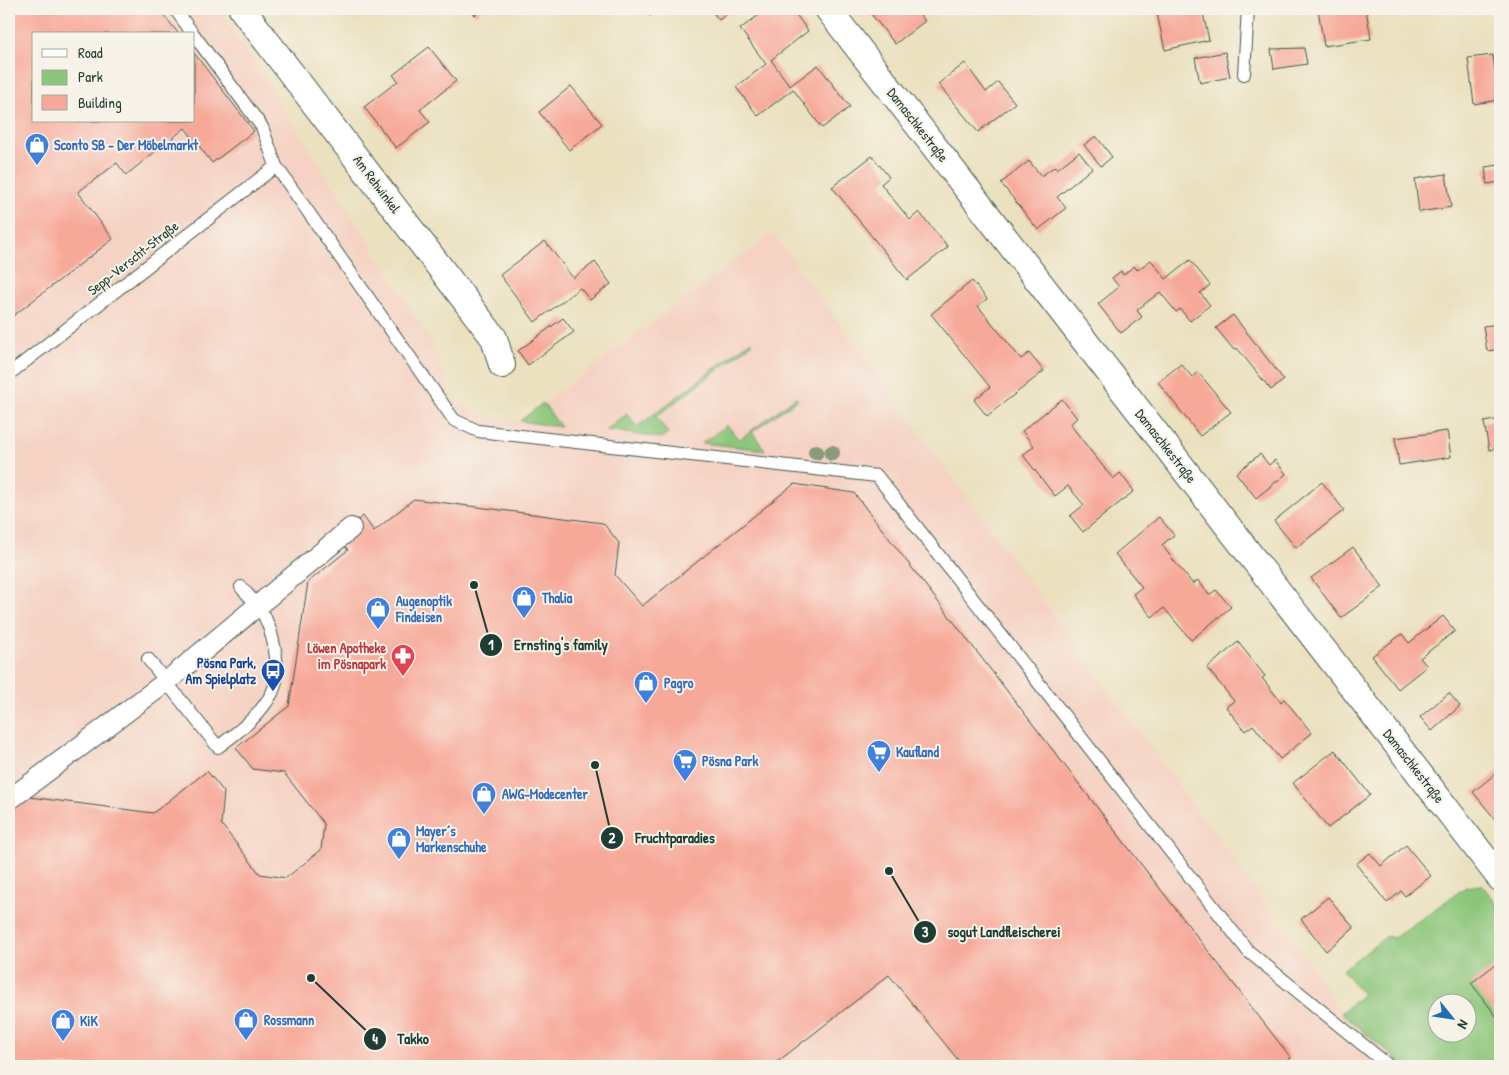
<svg xmlns="http://www.w3.org/2000/svg" width="1509" height="1075" font-family="'Patrick Hand',sans-serif">
	<style>
		.built { fill: #f5d2c3; fill-rule: evenodd }
		.green { fill: #8cc67a; stroke: #568257; fill-rule: evenodd }
		.building { fill: #f7a999 }
		.lines { fill: none; stroke-linecap: round; stroke-linejoin: round }
		.service-casing { stroke: #3e5649; stroke-width: 14 }
		.pedestrian-casing { stroke: #3e5649; stroke-width: 22 }
		.minor-casing { stroke: #3e5649; stroke-width: 28 }
		.service { stroke: #fff; stroke-width: 12 }
		.pedestrian { stroke: #fff; stroke-width: 20 }
		.minor { stroke: #fff; stroke-width: 26 }
		.tree { fill: #8a9a7c }
		.labels { text-anchor: middle; stroke-width: 4; stroke-linejoin: round; paint-order: stroke }
		.street-label { font-size: 14px; fill: #1f3d34; stroke: #f7f3e8 }
		.shop-label { font-size: 14px; font-weight: bold; fill: #366cbe; stroke: #f7f3e8; text-anchor: start }
		.health-label { font-size: 14px; font-weight: bold; fill: #be3a42; stroke: #f7f3e8; text-anchor: end }
		.transit-label { font-size: 14px; font-weight: bold; fill: #164399; stroke: #f7f3e8; text-anchor: end }
		.leader { fill: none; stroke: #1f3d34; stroke-width: 2 }
		.callout-dot { fill: #1f3d34; stroke: #f7f3e8; stroke-width: 2 }
		.mark-label { font-size: 15px; text-anchor: middle; font-weight: bold; fill: #fff }
		.callout-label { font-size: 15px; text-anchor: middle; font-weight: bold; fill: #1f3d34; stroke: #f7f3e8; stroke-width: 4; stroke-linejoin: round; paint-order: stroke }
	</style>
	<rect width="100%" height="100%" fill="#f7f3e8"/>
	<filter id="ink" filterUnits="userSpaceOnUse"><feTurbulence type="fractalNoise" baseFrequency=".02" numOctaves="2"/><feDisplacementMap in="SourceGraphic" scale="10" xChannelSelector="R" yChannelSelector="G"/><feConvolveMatrix kernelMatrix="1 2 1 2 8 2 1 2 1" color-interpolation-filters="sRGB"/></filter>
	<filter id="wash" filterUnits="userSpaceOnUse"><feTurbulence type="fractalNoise" baseFrequency=".0096" numOctaves="4" result="noise"/><feDisplacementMap in="SourceGraphic" scale="20" xChannelSelector="R" yChannelSelector="G"/><feGaussianBlur stdDeviation="1.12" result="paint"/><feColorMatrix in="noise" values="0 0 0 0 0 0 0 0 0 0 0 0 0 0 0 0 0 1.4 0 .05"/><feComposite in="paint" operator="in"/></filter>
	<g filter="url(#wash)">
		<rect width="100%" height="100%" fill="#ebe1bf"/>
		<path class="built" d="M9,9H217L256,64L435,347L449,390L459,403L480,416L520,421L773,233L1316,972L1341,1013L1405,1066H9ZM34,34H194V121H34Z"/>
		<path class="green" d="M751,341L753,343L656,417L668,433L661,438L606,430L627,414L637,427Z
			M796,397L798,399L752,432L765,450L702,443L727,425L739,440Z
			M543,403L561,427L520,421Z
			M1482,885L1500,908V1066H1405L1341,1013L1363,994L1342,970L1387,936L1394,938L1466,887ZM1436,1002H1466V1032H1436Z"/>
		<g id="blocks">
			<path class="building" d="M9,9H159L179,34H34V121H194V53L254,131L212,163L185,128L126,175L117,163L78,192L113,239L9,319Z
				M470,9H483L475,15Z
				M644,9H659L650,16Z
				M710,9H733L719,20Z
				M767,9H782L786,14L792,9L808,31L771,60L790,86L818,65L850,107L822,128L793,89L758,116L736,87L766,64L740,29Z
				M881,9H915L925,21L895,44L872,15Z
				M1156,9H1202L1209,40L1165,50Z
				M1318,9H1366L1371,39L1324,46Z
				M429,47L456,81L420,110L430,122L396,148L364,107L398,81L393,75Z
				M1304,48L1307,64L1274,69L1271,49Z
				M1225,52L1230,77L1200,83L1195,58Z
				M1493,55L1499,100L1474,104L1468,58Z
				M965,63L986,92L998,82L1015,103L978,132L938,84Z
				M571,86L602,124L569,150L539,112Z
				M1096,136L1112,157L1101,166L1084,145Z
				M1079,152L1092,168L1057,197L1066,208L1038,230L1001,183L1029,161L1041,176L1055,166L1057,169Z
				M872,156L889,177L881,184L910,220L919,212L948,247L907,280L832,187Z
				M1500,165V182L1487,184L1485,167Z
				M1446,174L1451,207L1419,212L1415,179Z
				M545,241L573,278L595,262L611,284L590,300L580,288L535,322L500,275Z
				M1151,260L1166,279L1190,260L1210,285L1200,293L1210,305L1190,321L1180,309L1176,312L1160,292L1137,310L1142,317L1121,333L1098,304L1119,287L1112,278L1121,271L1123,275L1134,266L1137,270Z
				M972,281L987,299L978,306L1021,359L1029,353L1044,371L987,416L974,400L990,387L931,314Z
				M1233,315L1284,380L1271,390L1237,348L1234,350L1216,328Z
				M563,318L574,332L528,365L518,351Z
				M1500,324V349L1487,351L1483,326Z
				M1181,364L1192,377L1198,372L1231,412L1200,436L1158,382Z
				M1062,399L1077,418L1070,424L1090,450L1113,479L1120,473L1134,491L1083,532L1070,516L1084,505L1068,486L1055,496L1023,455L1034,446L1022,431Z
				M1500,419V448L1489,450L1484,422Z
				M1447,431L1451,457L1399,465L1395,438Z
				M1260,454L1269,465L1275,460L1286,474L1256,498L1236,473Z
				M1322,482L1344,510L1296,548L1274,521Z
				M794,484L854,493L1291,1058L1280,1066H963L889,975L772,1066H9V813L29,797L153,813L207,771L224,792L221,824L260,874L286,878L321,850L324,824L284,773L253,769L236,748L289,706L308,582L348,550L337,536L363,516L374,531L414,499L603,523L619,543L615,575L642,606Z
				M1159,517L1174,535L1162,545L1174,561L1193,584L1198,580L1209,595L1216,590L1231,607L1191,640L1164,608L1152,617L1133,594L1142,587L1115,554Z
				M1353,547L1383,587L1341,618L1311,578Z
				M1443,616L1455,631L1420,658L1427,666L1398,689L1372,656L1402,634L1409,643Z
				M1238,642L1265,676L1262,678L1281,702L1284,699L1312,733L1280,759L1253,725L1245,731L1226,707L1234,701L1207,668Z
				M1449,693L1460,706L1432,731L1420,717Z
				M1335,750L1370,795L1328,828L1293,783Z
				M1500,770V823L1499,824L1473,792Z
				M1406,845L1431,876L1405,896L1401,891L1387,903L1356,864L1370,853L1381,866Z
				M1328,897L1354,928L1326,951L1301,919Z
				M1500,961V1015L1497,1017L1471,983Z"/>
		</g>
	</g>
	<g filter="url(#ink)">
		<use href="#blocks" fill-opacity="0" stroke="#3e5649" stroke-width="1"/>
		<g class="lines">
			<defs>
				<path id="service" d="M175,9L193,34
					M194,35L262,127L276,166L454,420L478,431L877,476L1248,951L1389,1066
					M1244,74L1248,9
					M9,374L276,166
					M148,659L218,747C238,732 260,716 272,693C283,672 273,630 261,610C255,602 247,594 241,587"/>
				<path id="pedestrian" d="M9,800L166,682L351,528"/>
				<path id="minor" d="M242,9L494,338L502,365
					M828,9L1500,878"/>
			</defs>
			<use href="#service" class="service-casing"/>
			<use href="#pedestrian" class="pedestrian-casing"/>
			<use href="#minor" class="minor-casing"/>
			<use href="#service" class="service"/>
			<use href="#pedestrian" class="pedestrian"/>
			<use href="#minor" class="minor"/>
		</g>
		<g class="tree">
			<circle cx="816" cy="452" r="8"/>
			<circle cx="832" cy="453" r="8"/>
		</g>
	</g>
	<defs>
		<symbol id="shop-pin" viewBox="-11 -11 22 30"><path d="M0 17L-7.5 6A9.5 9.5 0 1 1 7.5 6Z" fill="#3f7fe0" stroke="#f7f3e8"/><path d="M-5-2.5h2.3a2.7 3.5 0 0 1 5.4 0H5L5.5 6h-11ZM-1.5-2.5h3a1.5 2.3 0 0 0-3 0Z" fill="#fff"/></symbol>
		<symbol id="pharmacy-pin" viewBox="-11 -11 22 30"><path d="M0 17L-7.5 6A9.5 9.5 0 1 1 7.5 6Z" fill="#e0444e" stroke="#f7f3e8"/><path d="M-2-6h4v4h4v4h-4v4h-4v-4h-4v-4h4Z" fill="#fff"/></symbol>
		<symbol id="bus-pin" viewBox="-11 -11 22 30"><path d="M0 17L-7.5 6A9.5 9.5 0 1 1 7.5 6Z" fill="#1a4fb4" stroke="#f7f3e8"/><path d="M-5-6H5V4H4V6H2V4H-2V6H-4V4H-5ZM-3.5-4V0h7V-4ZM-3.5 1.2v1.5H-2V1.2ZM2 1.2v1.5H3.5V1.2Z" fill="#fff"/></symbol>
		<symbol id="supermarket-pin" viewBox="-11 -11 22 30"><path d="M0 17L-7.5 6A9.5 9.5 0 1 1 7.5 6Z" fill="#3f7fe0" stroke="#f7f3e8"/><path d="M-6-5.5h2.5l.6 2H6L4.5 2H-2.5L-4.4-4H-6ZM-1.5 3.2a1.3 1.3 0 1 0 .1 0ZM3 3.2a1.3 1.3 0 1 0 .1 0Z" fill="#fff"/></symbol>
	</defs>
	<g fill-rule="evenodd">
		<use href="#shop-pin" x="23" y="131" width="28" height="38"/>
		<use href="#shop-pin" x="510" y="584" width="28" height="38"/>
		<use href="#shop-pin" x="364" y="595" width="28" height="38"/>
		<use href="#pharmacy-pin" x="389" y="642" width="28" height="38"/>
		<use href="#bus-pin" x="259" y="657" width="28" height="38"/>
		<use href="#shop-pin" x="632" y="669" width="28" height="38"/>
		<use href="#supermarket-pin" x="865" y="738" width="28" height="38"/>
		<use href="#supermarket-pin" x="671" y="747" width="28" height="38"/>
		<use href="#shop-pin" x="470" y="780" width="28" height="38"/>
		<use href="#shop-pin" x="385" y="825" width="28" height="38"/>
		<use href="#shop-pin" x="232" y="1006" width="28" height="38"/>
		<use href="#shop-pin" x="49" y="1007" width="28" height="38"/>
	</g>
	<g class="labels">
		<g class="street-label">
			<text transform="translate(918 125) rotate(52)" y="5">Damaschkestraße</text>
			<text transform="translate(377 184) rotate(53)" y="5">Am Rehwinkel</text>
			<text transform="translate(133 258) rotate(-38)" y="5">Sepp-Verscht-Straße</text>
			<text transform="translate(1166 446) rotate(52)" y="5">Damaschkestraße</text>
			<text transform="translate(1414 766) rotate(52)" y="5">Damaschkestraße</text>
		</g>
		<g class="shop-label">
			<text x="54" y="150">Sconto SB - Der Möbelmarkt</text>
			<text x="542" y="603">Thalia</text>
			<text x="396" y="606">Augenoptik<tspan x="396" dy="16">Findeisen</tspan></text>
			<text x="664" y="688">Pagro</text>
			<text x="896" y="757">Kaufland</text>
			<text x="702" y="766">Pösna Park</text>
			<text x="502" y="799">AWG-Modecenter</text>
			<text x="416" y="836">Mayer´s<tspan x="416" dy="16">Markenschuhe</tspan></text>
			<text x="264" y="1025">Rossmann</text>
			<text x="80" y="1026">KiK</text>
		</g>
		<g class="health-label">
			<text x="386" y="653">Löwen Apotheke<tspan x="386" dy="16">im Pösnapark</tspan></text>
		</g>
		<g class="transit-label">
			<text x="256" y="668">Pösna Park,<tspan x="256" dy="16">Am Spielplatz</tspan></text>
		</g>
	</g>
	<path class="leader" d="M474 585L491 645M595 765L612 838M889 871L925 932M311 978L375 1039"/>
	<g class="callout-dot">
		<circle cx="474" cy="585" r="5"/>
		<circle cx="595" cy="765" r="5"/>
		<circle cx="889" cy="871" r="5"/>
		<circle cx="311" cy="978" r="5"/>
		<circle cx="491" cy="645" r="12"/>
		<circle cx="612" cy="838" r="12"/>
		<circle cx="925" cy="932" r="12"/>
		<circle cx="375" cy="1039" r="12"/>
	</g>
	<g class="mark-label">
		<text x="491" y="650">1</text>
		<text x="612" y="843">2</text>
		<text x="925" y="937">3</text>
		<text x="375" y="1044">4</text>
	</g>
	<g class="callout-label">
		<text x="561" y="650">Ernsting's family</text>
		<text x="675" y="843">Fruchtparadies</text>
		<text x="1004" y="937">sogut Landfleischerei</text>
		<text x="413" y="1044">Takko</text>
	</g>
	<rect width="1509" height="1075" fill="none" stroke="#f7f3e8" stroke-width="30"/>
	<rect x="32" y="32" width="162" height="90" fill="#f7f3e8" stroke="#a1aaa0"/>
	<rect x="42" y="49" width="25" height="8" fill="#ffffff" stroke="#a1aaa0"/>
	<text x="78" y="58" font-size="15" fill="#1f3d34">Road</text>
	<rect x="42" y="70" width="25" height="15" fill="#8cc67a" stroke="#a1aaa0"/>
	<text x="78" y="82" font-size="15" fill="#1f3d34">Park</text>
	<rect x="42" y="95" width="25" height="15" fill="#f7a999" stroke="#a1aaa0"/>
	<text x="78" y="108" font-size="15" fill="#1f3d34">Building</text>
	<g transform="translate(1452 1018) rotate(120)"><circle r="24" fill="#f7f3e8" stroke="#a1aaa0"/>
	<path d="M0-4L9 19L0 12L-9 19Z" fill="#1f6fb2"/>
	<text y="-8" font-size="14" font-weight="bold" text-anchor="middle" fill="#1f3d34">N</text>
	</g>
</svg>
